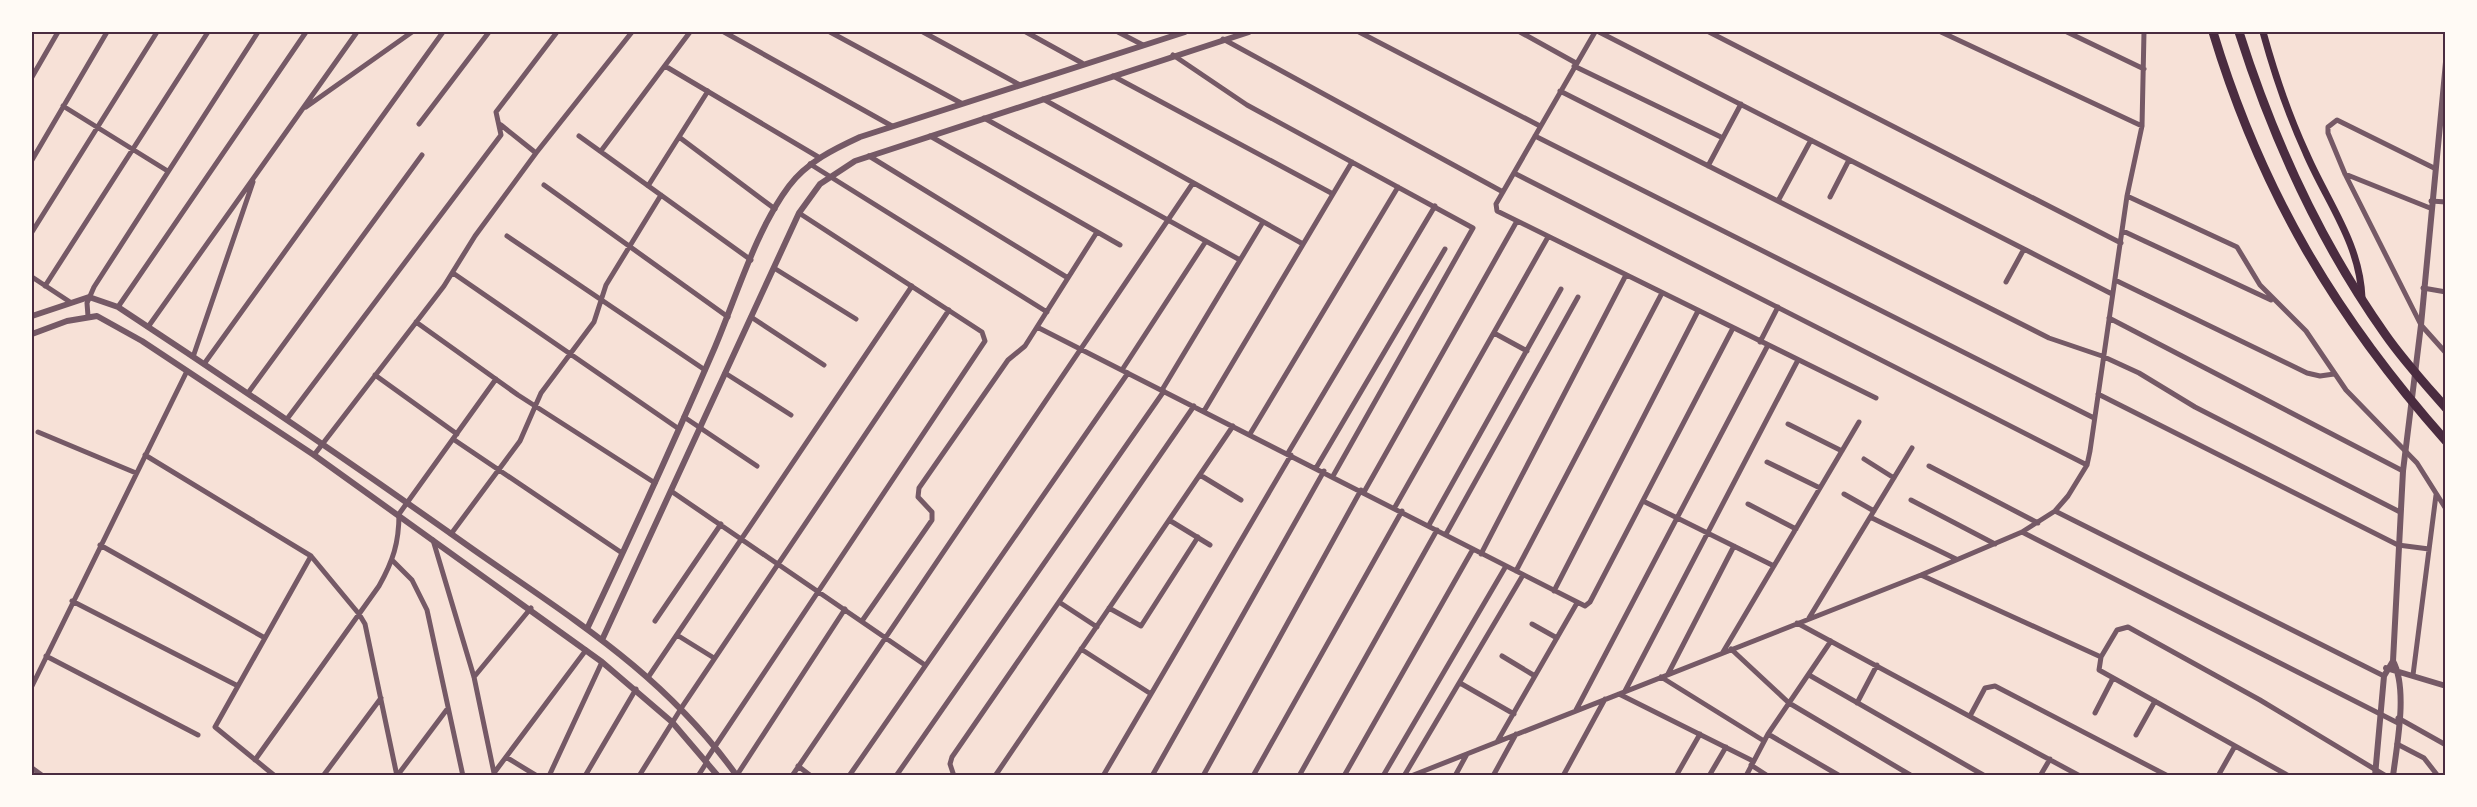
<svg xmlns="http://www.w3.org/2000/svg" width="2477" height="807" font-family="Helvetica,sans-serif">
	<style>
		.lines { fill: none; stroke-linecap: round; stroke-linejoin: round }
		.minor { stroke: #755966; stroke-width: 5 }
		.tertiary { stroke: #755966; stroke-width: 6 }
		.secondary { stroke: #4a2c40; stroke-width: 7 }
		.motorway { stroke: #4a2c40; stroke-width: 9 }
		.neatline { fill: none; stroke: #4a2c40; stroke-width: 2 }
	</style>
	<rect width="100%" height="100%" fill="#f7e1d7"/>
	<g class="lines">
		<path class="minor" d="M724,32L892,126
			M830,32L961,103
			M923,32L1020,85
			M1026,32L1082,63
			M1118,32L1143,45
			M1359,32L1540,126
			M1520,32L1576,63
			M1595,32L1496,204L1497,211L1876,398
			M1599,32L2112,294
			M1709,32L2121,243
			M1941,32L2142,126
			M2067,32L2144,69
			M1223,39L1503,192
			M1173,55L1247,105L1473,228L1333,476
			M665,66L820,158
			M1574,66L1723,138
			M1113,76L1333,194
			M32,77L58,32
			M1560,91L2049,338L2102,356L2139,373L2195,407L2400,512
			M1043,99L1303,244
			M63,106L166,170
			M306,107L412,32
			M984,118L1240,260
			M419,124L489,32
			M501,125L536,153
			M579,136L751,260
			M930,136L1120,245
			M1535,136L2094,418
			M679,137L775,209
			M601,151L690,32
			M869,156L1068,278
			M32,160L107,32
			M810,164L1047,312
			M1708,166L1741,104
			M2434,168L2337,120L2328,127V133L2345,174L2421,325L2446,353
			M1514,173L2087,465
			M2345,174L2430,208
			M544,185L728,317
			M648,186L708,91
			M2127,196L2237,247L2260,285L2306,331L2346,390L2417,463L2446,509
			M1830,197L1849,160
			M1778,201L1811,140
			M2431,201L2446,202
			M2123,231L2271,300
			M32,232L157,32
			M507,236L705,370
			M774,268L856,319
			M453,273L679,429
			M32,277L70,302
			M2115,280L2307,373L2320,376L2334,374
			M2006,282L2024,249
			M45,286L208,32
			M2423,288L2446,292
			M118,307L306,32
			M88,316L87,303L94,287L258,32
			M751,317L824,365
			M2109,318L2403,471
			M416,322L518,395L655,483
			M148,327L357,32
			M1037,327L1585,606L1590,602L1733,328
			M1494,333L1527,351
			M1760,342L1778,307
			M193,357L253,182
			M204,364L443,32
			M1122,370L1206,241
			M725,373L791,415
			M375,375L457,434
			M1162,390L1263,222
			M248,393L422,155
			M2098,394L2398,545L2429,549
			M1204,411L1352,162
			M684,417L757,466
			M287,419L501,135L496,112L557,32
			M1788,424L1842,451
			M38,432L136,473
			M1250,434L1398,187
			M453,439L622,553
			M1288,453L1435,206
			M145,455L311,556L359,614L365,624L397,776
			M314,455L444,286L475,236L536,153L632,32
			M1864,459L1894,478
			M1767,462L1820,488
			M1929,466L2038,523
			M1316,468L1445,249
			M1200,475L1241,500
			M671,491L925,665
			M1364,492L1517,221
			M1844,494L1874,511
			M1911,500L1995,544
			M1643,501L1774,566
			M1748,504L1796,529
			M1395,507L1548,237
			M2055,511L2384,676
			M1870,517L1956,559
			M1169,520L1210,545
			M1429,525L1561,289
			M2022,532L2398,723
			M451,534L520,441L541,393L594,322L606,285L661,195
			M1446,534L1578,297
			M433,540L474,677L494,773
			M100,545L265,638
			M1481,554L1626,275
			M393,561L412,580L427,610L463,776
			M1516,571L1662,293
			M1921,575L2101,657L2099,670L2289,776
			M1554,591L1698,311
			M72,601L238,686
			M1059,602L1097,627
			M1109,608L1141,626L1198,537
			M1809,618L1912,448
			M655,621L721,524
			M862,621L932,520V512L918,497L919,488L1008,360L1025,346L1097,232
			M1797,623L2080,776
			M1532,624L1557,638
			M677,635L714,658
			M1081,649L1151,694
			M1731,649L1789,703L1912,776
			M1723,652L1859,422
			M46,656L198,735
			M1502,656L1535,676
			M2101,657L2117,630L2128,627L2260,700L2386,776
			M1668,674L1734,546
			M1809,675L1985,776
			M2413,675L2436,495
			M649,676L912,286
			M474,677L531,608
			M1661,677L1764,741
			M1460,683L1514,714
			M32,686L187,371
			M1625,691L1798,360
			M1619,694L1753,761
			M1857,703L1877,665
			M1576,710L1768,345
			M2095,713L2113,678
			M1970,716L1985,688L1995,686L2168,776
			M2398,718L2446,745
			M1768,734L1840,776
			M2136,735L2155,701
			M1497,742L1577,603
			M2397,744L2424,758L2438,776
			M506,757L537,776
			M255,760L379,586C393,561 399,543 399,514L496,379
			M706,760L985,341L982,332L799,213
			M1751,765L1768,776
			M798,766L811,776
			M32,768L43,776
			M494,773L586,650
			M737,775L845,609
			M275,776L215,727L311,556
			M323,776L381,698
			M397,776L448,708
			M549,776L602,662
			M585,776L636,689
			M639,776L682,707L949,310
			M698,776L707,762
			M792,776L1193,183
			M849,776L1128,373
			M896,776L1164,391
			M954,776L950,764L952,757L1194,406
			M995,776L1233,426
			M1103,776L1291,455
			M1152,776L1324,471
			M1203,776L1361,490
			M1253,776L1402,511
			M1299,776L1437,530
			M1344,776L1473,549
			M1383,776L1506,566
			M1404,776L1523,575
			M1411,776L1921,575L2022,532L2055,511L2068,496L2087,465L2090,451L2127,196L2142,126L2144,32
			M1455,776L1467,754
			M1493,776L1516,734
			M1563,776L1605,699
			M1676,776L1700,734
			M1709,776L1726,747
			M1746,776L1768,734L1831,641
			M2040,776L2050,759
			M2218,776L2235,746"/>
		<path class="tertiary" d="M32,316L89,297L118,307C238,386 357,467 474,550C574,620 664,674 737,776
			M32,334L67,321L97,316L142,341L314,455L602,662L672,722L718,776
			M587,629C631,536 674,442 715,347C737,295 756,230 789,186C807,162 834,149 860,137L1185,32
			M602,640L799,213L820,184L855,161L1249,32
			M2386,668L2446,686
			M2375,776L2384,676L2393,661
			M2393,776C2397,744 2408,689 2393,661L2403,471L2421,325L2446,62"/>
		<path class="secondary" d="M2263,32C2274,72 2288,114 2306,153C2327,202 2360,243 2362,298"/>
		<path class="motorway" d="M2213,32C2261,191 2335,316 2446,441
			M2239,32C2273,139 2320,242 2385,334C2403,360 2425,384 2446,408"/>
	</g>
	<rect width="2477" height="807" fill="none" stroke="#fffaf5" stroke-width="66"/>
	<rect x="33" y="33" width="2411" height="741" class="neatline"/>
</svg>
